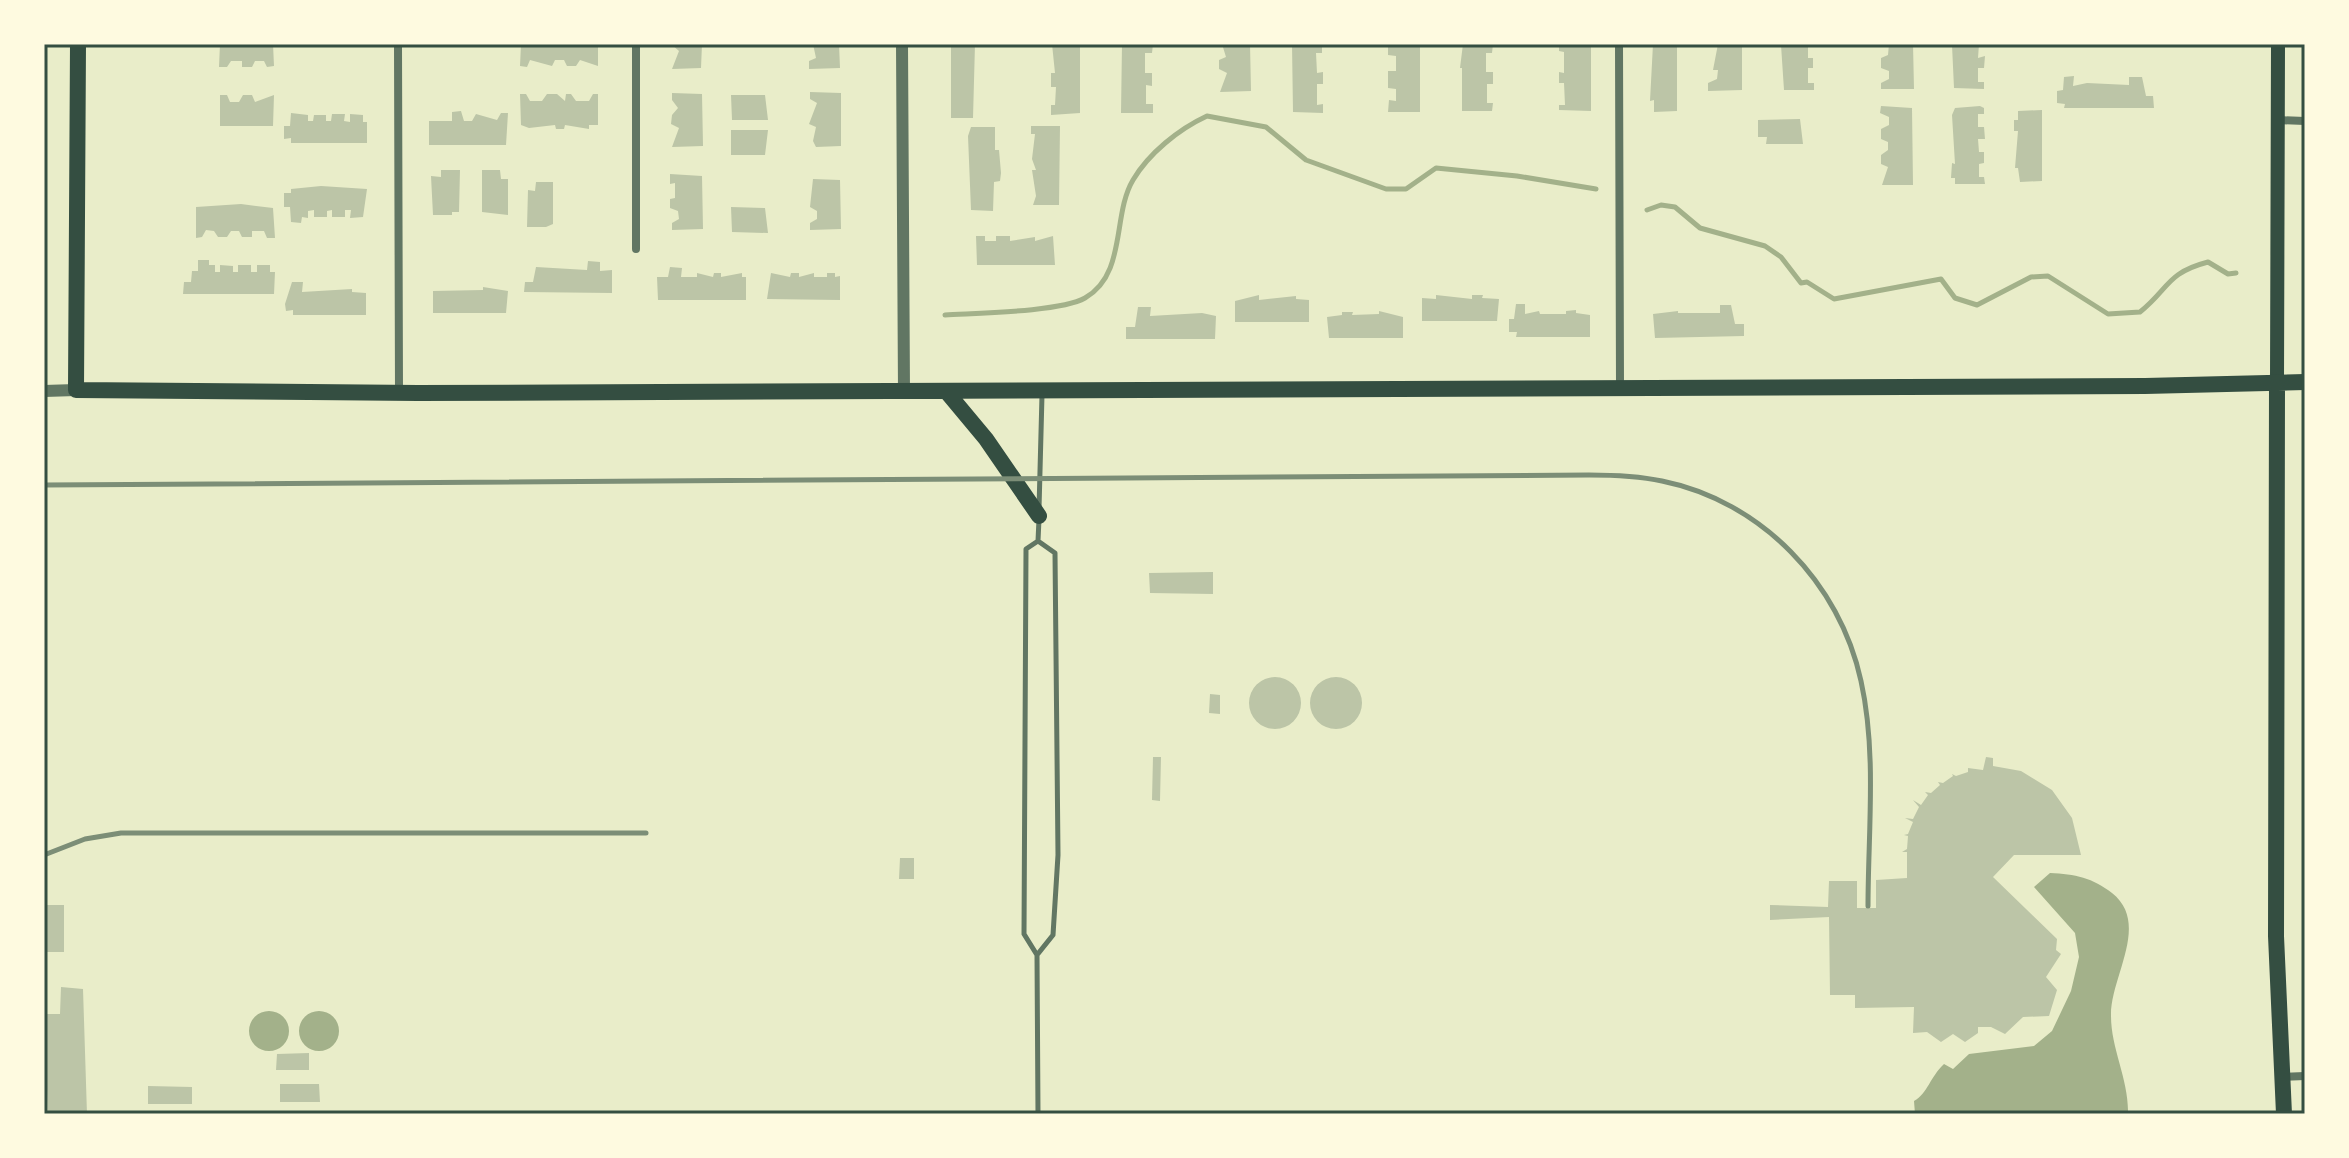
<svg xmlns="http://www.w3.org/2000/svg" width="2349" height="1158" font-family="Helvetica,sans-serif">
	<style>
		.water { fill: #a3b18a }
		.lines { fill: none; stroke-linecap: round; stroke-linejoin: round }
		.stream { stroke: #a3b18a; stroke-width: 5 }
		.building { fill: #bcc5a7 }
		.service { stroke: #617663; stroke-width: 5 }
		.minor { stroke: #617663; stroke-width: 8 }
		.tertiary { stroke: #617663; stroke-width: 12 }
		.secondary { stroke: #344e41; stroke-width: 14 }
		.primary { stroke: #344e41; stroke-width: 16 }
		.rail { stroke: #7c8e77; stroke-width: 5 }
		.neatline { fill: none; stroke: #344e41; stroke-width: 3 }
	</style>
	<rect width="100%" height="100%" fill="#e9edc9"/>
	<path class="water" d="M2050,873C2075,874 2093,878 2112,893C2151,924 2110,977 2111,1016C2111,1049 2129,1080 2128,1114H1915L1914,1101C1928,1093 1930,1077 1944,1064L1953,1069L1969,1054L2034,1046L2052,1031L2071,991L2079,957L2075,933L2034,887Z
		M249 1031a20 20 0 1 1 40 0a20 20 0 1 1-40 0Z
		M299 1031a20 20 0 1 1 40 0a20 20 0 1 1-40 0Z"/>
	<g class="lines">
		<path class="stream" d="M1647,210L1661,205L1675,207L1700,228L1765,246L1781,257L1801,283L1807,282L1834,299L1941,279L1955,298L1977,305L2031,277L2048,276L2108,314L2140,312C2169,289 2166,273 2208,262L2228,274L2236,273
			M945,315C976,313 1060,312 1085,298C1127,274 1112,215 1133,180C1149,153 1179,129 1207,116L1266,127L1306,160L1386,189H1406L1436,168L1517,176L1596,189"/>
	</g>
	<path class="building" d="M220,44H273L274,66L267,67L264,61H255L252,67H242V61H231L227,67H219Z
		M521,44H598V66L580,60L576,66H567L564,60H555L552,66L530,60L527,67L520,66Z
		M671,44H702L701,68L672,69L679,51Z
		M813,44H839L840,68L809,69V61L816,58Z
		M951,44H975L973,118H951Z
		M1052,44H1080V113L1051,115V105H1055L1056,87H1051V73H1055Z
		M1122,44H1153L1152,53H1145V73H1152V86L1146,85V104H1153V113H1121Z
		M1222,44H1250L1251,91L1220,92L1227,73L1219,69V60L1226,57Z
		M1292,44H1322V53H1316L1317,73L1323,72V84H1317V105L1323,104V113L1293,112Z
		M1388,44H1420V112H1388L1389,100L1396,101V89L1388,88V71H1396V56L1388,55Z
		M1463,44H1493L1492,53H1486V72H1493V84H1487V103H1493L1492,111H1462V68H1460Z
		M1559,44H1591V111L1559,110V105H1565L1564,83H1559V72L1564,73V52L1559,51Z
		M1653,44H1677V111L1654,112V100L1650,101Z
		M1718,44H1742V90L1708,91V83L1717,79L1718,70H1713Z
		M1808,44V58H1813V68H1808V83H1814V90H1784L1781,45Z
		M1889,44H1913L1914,89H1881V83L1889,79V71L1881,68V58L1888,55Z
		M1979,44L1978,58L1985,56L1984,68H1978V82H1984V89L1954,88L1952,45Z
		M2074,76L2073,86L2087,83L2129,85V77H2142L2146,96H2153L2154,108H2064L2065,104L2057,103V91L2063,90L2064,77Z
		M810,92L841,93V146L816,147L813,141L816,127L809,124L817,103L810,99Z
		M672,93L702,94L703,146L672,147L679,128L671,124L672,115L678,108L672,100Z
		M520,94H526L530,101H542L547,94H557L565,101L566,94H571L576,101H589L593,94H598V125H589V129L565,125L564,129H556L555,125L529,128L521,125Z
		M220,95H227L230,102H239L243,95H252L255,102L274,95L273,126H220Z
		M731,95H765L768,120H732Z
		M1881,106L1912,108L1913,185H1882L1888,167L1881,164V155L1888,150V142L1881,139V129L1889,125V117L1880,113Z
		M1980,106L1984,108V114H1978V127H1984L1985,139H1978L1979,152H1984V163L1979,164V177H1984L1985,184H1955V178H1951L1952,163L1955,164L1952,115L1955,108Z
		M2042,110V181L2020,182L2018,168H2015L2018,131H2014V120H2018V111Z
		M461,111L464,121H472L476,114L497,120L501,113H508L506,145H429V121H452V112Z
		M291,113L308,115V121H313L314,115H326V121H331L332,114H345L344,121L350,122V114L363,115V122H367V143H291V138L284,139V126H290Z
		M1800,119L1803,144H1766L1767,137H1758V120Z
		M1031,126H1060L1059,205H1033L1036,196L1032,170H1036L1032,159L1035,134H1031Z
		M971,127H995V150H999L1001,173L1000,181L994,182L993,211L971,210L968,136Z
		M731,130H768L765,155H731Z
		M441,170H460L459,212H452V215H433L431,176L441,177Z
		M482,170H500L501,179H508V215L482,212Z
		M670,174L702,176L703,229L672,230V223L679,219L678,211L670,208V199L675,198V183L670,184Z
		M813,179L840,180L841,229L810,230V223L817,219V211L810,207Z
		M536,182H553V224L546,227H527L528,190L535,191Z
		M321,186L367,189L363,217L350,218L351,210H345V217H332V210L327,211V217H314V210L308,211V218L302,217L301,223L291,222L290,207H284V193H291V189Z
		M241,204L273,208L275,238H267L264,231H252V237H242L239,231H231L227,237H218L214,231L206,230L202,237L196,238V207Z
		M731,207L765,208L768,233L732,232Z
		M976,236H985V241H996V236H1010V241L1035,237V241L1053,236L1055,265H977Z
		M198,260H209V265H215V272H220V265L233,266V272H238V265H251V272H257V265H270V272H275L274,294H183L184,282H191L192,271H198Z
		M588,261L600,262V271L612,270V293L524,292L525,282H533L536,267L587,270Z
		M670,267L682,268L681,277H697V273L713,277L714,273H721V277L742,273V277H746V300H658L657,277H668Z
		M771,273L790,277L791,273H799V277L814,273V277H827V273H835V277L840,276V300L767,299Z
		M292,282H303L302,292L352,289V292L366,293V315H293V310L286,311L285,304Z
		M483,287L508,291L506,313H433V291L483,290Z
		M1259,295V300L1296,296V299L1309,300V322H1235V301Z
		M1436,295L1472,299V295H1483L1482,298L1499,299L1497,321H1422V298L1436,299Z
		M1516,304H1525V314L1539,311L1540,314H1566V311L1576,310V313L1590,315V337H1516L1517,332H1509V319H1514Z
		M1720,305H1731L1735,324H1744V336L1655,338L1653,314L1678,311V313H1720Z
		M1138,307H1151L1150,316L1202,313L1216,316L1215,339H1126V327H1135Z
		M1379,311L1403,317V338H1329L1327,317L1342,315V312H1353L1352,315L1379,314Z
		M1213,572V594L1150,593L1149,573Z
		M1249 703a26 26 0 1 1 52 0a26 26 0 1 1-52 0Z
		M1310 703a26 26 0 1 1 52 0a26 26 0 1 1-52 0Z
		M1210,694L1220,695V714L1209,713Z
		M1153,757H1161L1160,801L1152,800Z
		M1986,757L1993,758V766L2021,771L2052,790L2072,818L2081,855H2014L1993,877L2057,939L2056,950L2061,954L2046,977L2057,990L2049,1016L2023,1017L2005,1034L1991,1027H1978V1033L1965,1042L1953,1034L1941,1042L1927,1032L1913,1033L1914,1007L1855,1008V995H1830L1829,917L1770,920V905L1828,907L1829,881H1857V908H1876V880L1907,878V852H1902L1907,849L1908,836L1904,835L1908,834L1913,822L1905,818L1913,819L1919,807L1913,800L1921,805L1928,795L1925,792L1931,793L1940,785L1938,782L1943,783L1953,776L1952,774L1956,776L1968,772V768L1983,770Z
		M900,858H914V879H899Z
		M44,905H64V952H44Z
		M61,987L83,989L87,1114H48L44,1014H60Z
		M309,1053V1070H276L277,1054Z
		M280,1084H319L320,1102H280Z
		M148,1086L192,1087V1104H148Z"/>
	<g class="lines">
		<path class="service" d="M1039,509L1042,395
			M1038,541L1055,553L1058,855L1053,935L1037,955L1024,934L1026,549Z
			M1038,541L1039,519
			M1037,955L1038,1114"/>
		<path class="minor" d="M398,44L399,392
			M636,44V249
			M1619,44L1620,387
			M2277,120L2305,121
			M2282,1077L2305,1076"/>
		<path class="tertiary" d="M902,44L904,391
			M44,391L76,390"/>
		<path class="secondary" d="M2277,383L2278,44"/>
		<path class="primary" d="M78,44L76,390L418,393L2145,386L2305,382
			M2277,383L2276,936L2284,1114
			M946,391L986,439L1039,516"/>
		<path class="rail" d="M44,485L1589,475C1614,475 1638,476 1662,481C1761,501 1840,583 1861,681C1877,753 1868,833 1868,906
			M44,855L85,839L121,833H646"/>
	</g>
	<rect width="2349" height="1158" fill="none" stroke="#fefae0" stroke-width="92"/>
	<rect x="46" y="46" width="2257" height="1066" class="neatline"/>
</svg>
